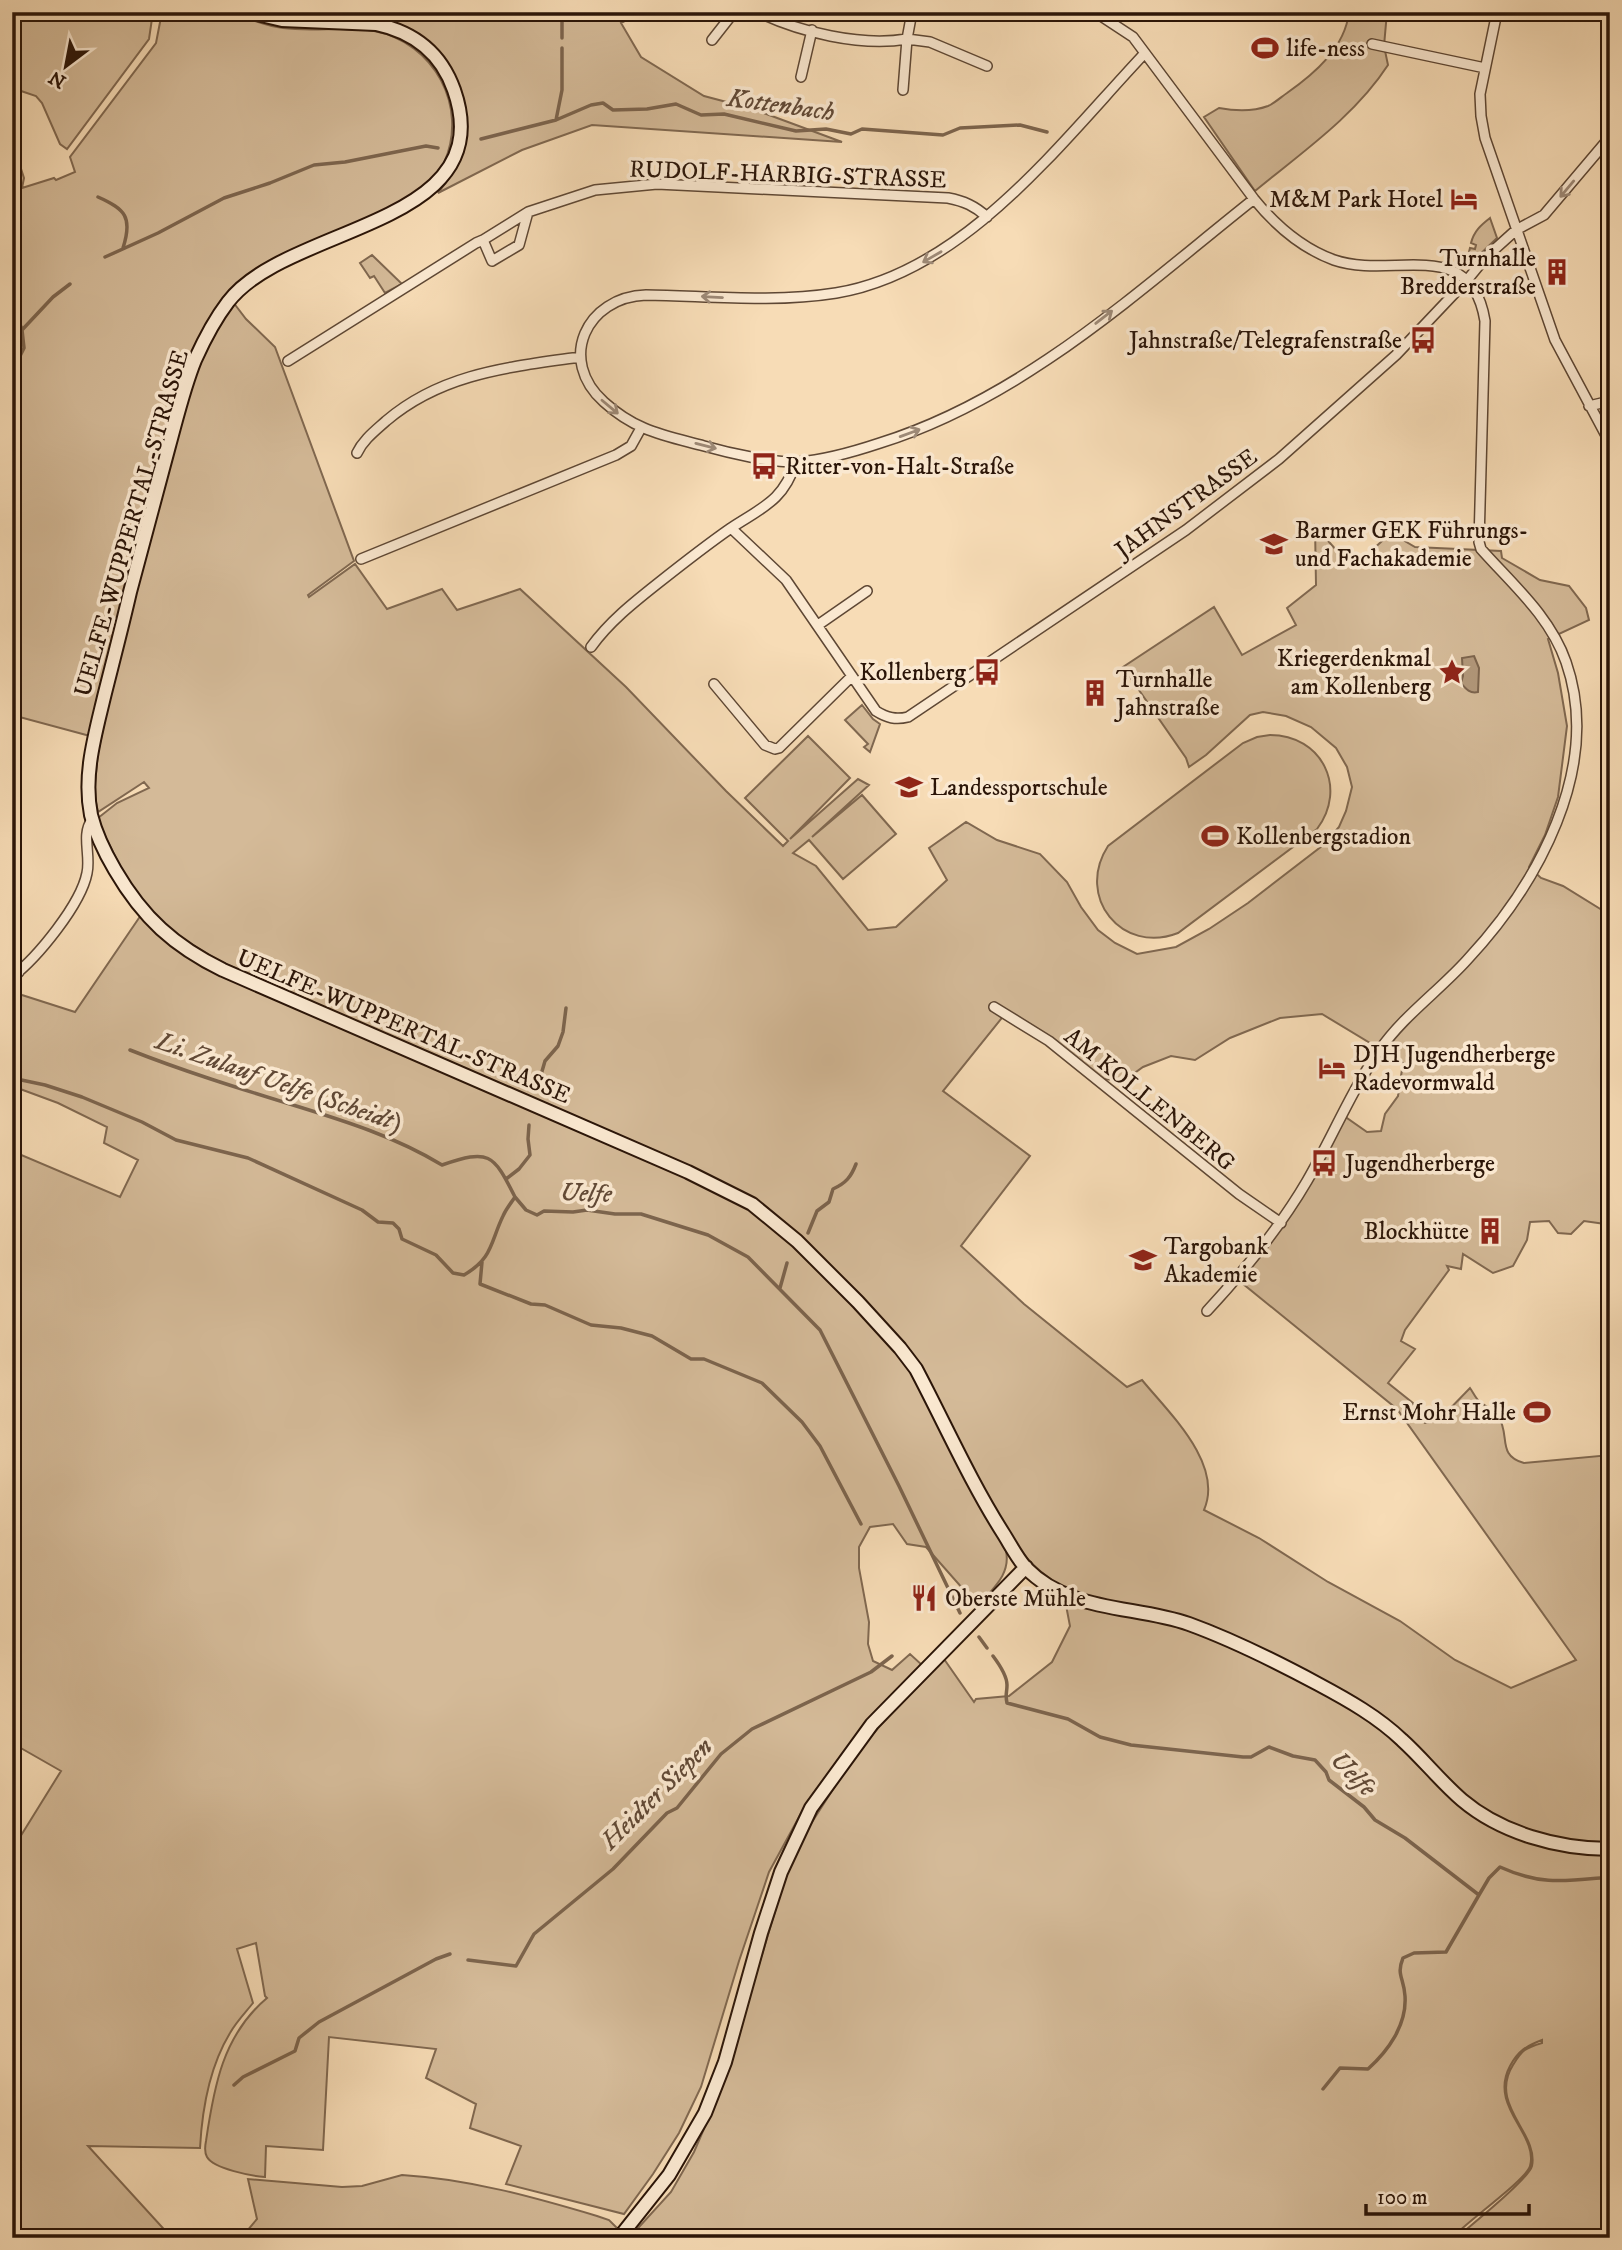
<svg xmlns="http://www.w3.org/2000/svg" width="1622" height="2250" font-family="'IM FELL DW Pica',serif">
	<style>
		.green { fill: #d4ba98; stroke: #806850; stroke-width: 2; fill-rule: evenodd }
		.water { fill: #b2987b; stroke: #7c644d; stroke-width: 2 }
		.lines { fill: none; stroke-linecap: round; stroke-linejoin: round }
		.stream { stroke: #7c644d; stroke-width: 3.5 }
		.street-casing { stroke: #5e4734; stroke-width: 12 }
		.secondary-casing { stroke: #2b1508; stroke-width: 16 }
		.street { stroke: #fae8d0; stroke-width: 9 }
		.secondary { stroke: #fae8d0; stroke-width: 12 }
		.oneway { stroke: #9d8976 }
		.labels { text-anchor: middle; stroke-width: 7; stroke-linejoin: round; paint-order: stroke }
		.poi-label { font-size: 24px; fill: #2b1508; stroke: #fae8d0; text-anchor: start }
		.street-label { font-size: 24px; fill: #2b1508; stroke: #fae8d0 }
		.water-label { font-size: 26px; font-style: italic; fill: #614936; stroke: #fae8d0 }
	</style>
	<rect width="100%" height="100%" fill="#f7dcb6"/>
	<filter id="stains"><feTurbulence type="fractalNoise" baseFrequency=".00286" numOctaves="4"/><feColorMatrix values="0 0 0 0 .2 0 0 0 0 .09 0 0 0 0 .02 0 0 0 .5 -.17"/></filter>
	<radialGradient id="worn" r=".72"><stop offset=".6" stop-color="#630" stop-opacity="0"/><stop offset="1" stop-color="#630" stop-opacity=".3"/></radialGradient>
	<path class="green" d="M12,12H153L149,39L67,149L60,144L42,103L36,96L18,90L12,96Z
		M162,12C180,12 215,9 231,13C249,18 264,26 283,28C313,32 344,26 374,31C434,42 469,107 444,163C439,174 430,183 422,193L278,259L202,336L90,736L12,715V141L24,178L22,188L54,178L56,180L75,172L70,157L156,43Z
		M263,12H641L621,23L641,57L704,96L753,109L842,142L592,125L522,150L438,193L450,177L459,154L463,118L426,41L336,19Z
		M1349,12H1387L1384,46L1388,65C1355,116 1301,153 1255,191L1204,117L1219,108C1235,111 1252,112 1268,106C1275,103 1281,97 1287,93C1314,74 1345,48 1349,12Z
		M1490,218L1497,238L1472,262L1466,264L1470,248L1475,249L1476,245L1471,243C1474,231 1481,225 1490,218Z
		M372,255L402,284L385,293L374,276L370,278L360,263Z
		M233,302L246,319L275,347L354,561L308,595L309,597L355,564L387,609L442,589L457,610L520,589L626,687L726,791L783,846L788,841L745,798L808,736L850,778L790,839L858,779L869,785L812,837L862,795L896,834L843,879L809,840L793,853L816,866L868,930L896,927L947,880L929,848L966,822L997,840L1040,854L1067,882L1081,907L1098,930L1115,943L1137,954L1176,947L1209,929L1248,903L1322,846L1339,827L1346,811L1352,787L1347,767L1336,748L1311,727L1286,716L1263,712L1250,715L1206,755L1189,767L1186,758L1123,667L1214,607L1242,655L1296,625L1287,608L1316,585L1315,526L1352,568L1391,533L1415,547L1501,551L1502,558L1540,580L1569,586L1586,608L1589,620L1548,639L1558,673L1567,726L1558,797L1545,835L1529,867L1541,878L1563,886L1610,915V1227L1605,1224L1584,1221L1571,1234L1558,1233L1549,1221L1530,1222L1527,1240L1513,1266L1493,1273L1463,1254L1461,1269L1447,1266L1449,1270L1405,1330L1401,1341L1415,1349L1388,1383L1413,1403L1414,1414L1425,1423L1438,1421L1470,1388C1473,1392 1476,1399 1480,1402C1486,1407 1493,1409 1498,1416C1511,1435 1496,1455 1524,1463L1610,1455V1845L1591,1844L1543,1835L1489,1814L1471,1801L1423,1754L1289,1664L1066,1590C1040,1573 1026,1560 1008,1535L920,1367L750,1201L226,964C175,938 146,913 118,862C111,848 103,834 98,818L117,803L149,788L144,782L98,812L94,793L98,753L113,682L160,495L191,385L210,339ZM1005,1014L1096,1079L1125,1080L1143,1067L1171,1056L1195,1060L1230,1038L1280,1018L1322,1014L1403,1063L1398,1096L1385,1114L1381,1131L1367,1132L1344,1116L1282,1223L1237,1279L1397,1409L1576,1660L1511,1688L1455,1660L1400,1621L1328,1582L1259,1538L1204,1510C1224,1464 1169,1413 1142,1380L1127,1387L1024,1304L961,1246L1030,1156L943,1091Z
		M862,705L873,719L880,724L870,752L864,747L868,744L845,720Z
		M1270,735C1322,735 1348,788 1317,829L1178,933C1122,955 1075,897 1108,846L1243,743L1257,737Z
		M141,915L168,942L711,1186L757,1213L790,1239L894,1348L914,1372L1006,1551C1011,1575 992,1589 978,1606L926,1547L907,1544L893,1524L870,1527L859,1547V1568L869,1622L868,1644L873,1661L892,1670L910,1654L922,1665L805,1806L769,1872L739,1961L701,2087L679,2133L653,2174L624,2214L506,2184L521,2146L470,2128L476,2104L426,2078L436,2049L329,2037L323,2150L266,2146L265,2177C252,2176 214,2169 207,2157C204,2152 205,2146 206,2141C214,2086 223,2035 267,1998L265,1996L256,1943L237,1949L253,2003C245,2013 236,2022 230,2033C210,2066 202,2111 200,2148L88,2146L172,2238H12V1850L61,1771L12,1743V1151L120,1197L138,1160L104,1143L107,1127L58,1103L12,1086V990L22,995L75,1012Z
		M1065,1600L1090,1609L1175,1625L1237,1649L1306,1683L1368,1719L1392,1737L1477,1816L1610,1854V2238H1463L1462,2233C1475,2222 1529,2179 1532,2166C1539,2133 1488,2105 1513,2065C1522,2050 1525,2048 1542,2043V2040C1526,2046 1518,2051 1510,2066C1488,2107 1539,2134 1530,2166C1526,2180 1466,2222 1452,2238H629L671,2192L694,2152L722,2087L786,1875L805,1833L855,1755L879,1727L944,1659L974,1702L976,1699L1009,1696L1052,1662L1070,1626Z
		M402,2175C469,2179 533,2197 597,2216L609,2220L617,2228L612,2238H241L257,2219L248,2179L342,2187L362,2186Z"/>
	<path class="water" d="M1474,656L1479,668L1478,692C1470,694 1466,689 1461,683L1463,676L1462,658Z"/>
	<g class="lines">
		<path class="stream" d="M562,38V19L568,12
			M556,120L591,105L603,103L613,110L647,109L676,104L701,115L724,114L796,131L826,129L851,134L862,129L943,135L960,128L1020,125L1047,132
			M481,139L556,120L562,90V48
			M98,197C125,209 133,217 123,248
			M105,257L158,233L224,198L270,183L314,165L345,162L426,146L438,148
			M12,301L22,330L24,348L18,360L12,408
			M22,330L53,297L70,284
			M130,1050C183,1071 238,1088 293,1105C345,1121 396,1137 442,1165C489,1149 493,1153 515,1197
			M12,1078L45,1085L82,1097L142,1122L176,1140L248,1158L362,1210L378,1222L393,1223L399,1229L402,1239L436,1255L453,1273L464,1275C493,1258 490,1243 503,1216C506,1209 511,1203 515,1197L526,1210L537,1215L544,1211L573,1212L587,1210L615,1214H641L708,1235L748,1257L820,1330L899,1486L960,1613
			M538,1085L545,1061L558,1046L563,1032L566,1008
			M506,1179L519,1169L530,1155L528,1139L529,1125
			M808,1233L817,1211L829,1202L833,1189C846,1183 851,1177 856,1164
			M482,1262L480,1284L531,1304L545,1305L591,1325L621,1328L652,1336L691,1359H704L762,1383L802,1422L820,1446L861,1524
			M780,1288L787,1263
			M979,1637L987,1648
			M993,1656C999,1664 1007,1675 1007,1685C1007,1693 1005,1694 1007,1703L1068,1719L1100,1737L1131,1745L1243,1757H1251L1269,1747L1293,1756L1315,1760L1326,1772L1329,1780L1364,1807L1375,1820L1405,1838L1479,1895L1489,1878L1500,1867C1542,1886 1565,1881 1610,1877
			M468,1960L516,1966L534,1934L613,1869L667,1813L677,1808L721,1754L752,1729L871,1672L892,1656
			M234,2085L243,2077L295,2051L299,2038L319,2022L436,1959L450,1954
			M1323,2089L1340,2068L1368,2069C1388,2051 1407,2025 1405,1996C1404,1978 1396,1975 1403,1958L1414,1953L1446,1952L1479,1895"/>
		<defs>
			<path id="street" d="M758,12C799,32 861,47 907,39L912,12
				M1095,12L1133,37L1254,199C1276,226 1301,248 1334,260C1392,280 1471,234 1485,321L1479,542L1481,549C1512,584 1550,616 1566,662C1603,768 1537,885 1467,960C1439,991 1403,1016 1379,1051C1351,1091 1332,1138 1307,1181C1279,1229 1245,1270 1207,1311
				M1497,12L1480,94L1481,116L1485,138L1555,340L1610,443
				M712,40L734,12
				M1372,44L1485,68
				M1145,53C1061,142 965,272 836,293C773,303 709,296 646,295C586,297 557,360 604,402C636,431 663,435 704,446C729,453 772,463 798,462C826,460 853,452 880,443C1024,398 1138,291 1254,199
				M801,77L812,30
				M903,90L907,39L930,42L987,66
				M483,240L528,212
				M288,361L476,243L483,240L492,261L519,245L528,212L595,190L657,184L948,198C964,201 975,206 987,217
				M1589,406L1610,401
				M357,453C363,440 375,431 386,421C442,373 510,367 580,357
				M796,462C783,501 763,507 731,528L786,580L876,711C887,718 896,720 908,717L1186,530L1279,459L1396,355L1468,279L1486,257L1516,230L1544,215L1610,137
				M361,559L616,455L631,446L641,428
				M818,625L867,591
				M591,647C609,622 633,603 657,584C681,565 705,546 731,528
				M714,684L765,745L775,749L779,748L852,676
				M12,962L19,972
				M12,977C38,957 81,904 87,873C91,856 81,834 92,820
				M994,1007L1049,1041L1239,1194L1281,1223"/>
			<path id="secondary" d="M249,12L282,20L376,24C414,32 441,53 454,90C502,227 287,224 228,302C215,319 204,340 195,360C184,387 177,417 169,446C156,494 143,543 130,592C122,627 113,661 104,697C95,735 83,775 91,815C96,835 105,853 115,870C143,918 174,946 223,970L688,1172L752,1204L797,1241L858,1302L900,1348L916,1369C945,1424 970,1481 1003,1533C1010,1544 1017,1558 1026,1568C1070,1613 1134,1605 1189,1624C1233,1640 1277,1662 1318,1684C1348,1700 1378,1717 1402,1740C1423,1759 1440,1781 1462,1800C1501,1833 1558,1849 1610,1849
				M619,2238L669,2175L705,2113L725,2062L761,1933L781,1872L811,1808L872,1724L1026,1567"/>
		</defs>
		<use href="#street" class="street-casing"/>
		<use href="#secondary" class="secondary-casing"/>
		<use href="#street" class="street"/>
		<use href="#secondary" class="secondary"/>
	</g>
	<defs><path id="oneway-shaft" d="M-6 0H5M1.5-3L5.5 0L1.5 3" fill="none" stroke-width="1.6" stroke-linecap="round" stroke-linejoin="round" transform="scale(1.75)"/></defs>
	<g class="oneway">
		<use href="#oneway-shaft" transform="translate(1567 189) rotate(130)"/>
		<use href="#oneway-shaft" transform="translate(932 257) rotate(150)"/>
		<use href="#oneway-shaft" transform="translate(712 297) rotate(-177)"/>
		<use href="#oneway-shaft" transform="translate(1104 317) rotate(-38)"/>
		<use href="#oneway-shaft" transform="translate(610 407) rotate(40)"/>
		<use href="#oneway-shaft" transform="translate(910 433) rotate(-20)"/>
		<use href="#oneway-shaft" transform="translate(706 446) rotate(14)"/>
	</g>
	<defs>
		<symbol id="stadium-bare" viewBox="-9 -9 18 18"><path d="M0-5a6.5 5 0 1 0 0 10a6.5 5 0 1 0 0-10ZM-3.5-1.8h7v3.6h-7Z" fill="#8f2418" stroke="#fae8d0" stroke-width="2.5" paint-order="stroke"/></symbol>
		<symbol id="hotel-bare" viewBox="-9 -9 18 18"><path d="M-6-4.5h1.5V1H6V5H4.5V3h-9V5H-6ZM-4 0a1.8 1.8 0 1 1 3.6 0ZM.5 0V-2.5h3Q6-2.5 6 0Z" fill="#8f2418" stroke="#fae8d0" stroke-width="2.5" paint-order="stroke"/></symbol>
		<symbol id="building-bare" viewBox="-9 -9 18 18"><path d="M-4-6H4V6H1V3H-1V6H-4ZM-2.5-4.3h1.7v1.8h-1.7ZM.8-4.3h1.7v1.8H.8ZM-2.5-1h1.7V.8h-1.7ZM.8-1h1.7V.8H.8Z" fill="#8f2418" stroke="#fae8d0" stroke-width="2.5" paint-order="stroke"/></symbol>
		<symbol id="bus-bare" viewBox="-9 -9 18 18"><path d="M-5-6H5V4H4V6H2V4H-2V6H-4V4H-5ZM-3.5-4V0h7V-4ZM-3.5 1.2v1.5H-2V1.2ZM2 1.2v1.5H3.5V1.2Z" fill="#8f2418" stroke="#fae8d0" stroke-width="2.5" paint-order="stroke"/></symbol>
		<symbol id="university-bare" viewBox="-9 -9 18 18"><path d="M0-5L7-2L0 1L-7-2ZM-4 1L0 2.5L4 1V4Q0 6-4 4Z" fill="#8f2418" stroke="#fae8d0" stroke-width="2.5" paint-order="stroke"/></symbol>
		<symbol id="sight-bare" viewBox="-9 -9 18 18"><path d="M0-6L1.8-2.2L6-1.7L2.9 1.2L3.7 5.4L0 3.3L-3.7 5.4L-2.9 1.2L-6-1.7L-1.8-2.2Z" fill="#8f2418" stroke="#fae8d0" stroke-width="2.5" paint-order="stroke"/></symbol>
		<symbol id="school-bare" viewBox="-9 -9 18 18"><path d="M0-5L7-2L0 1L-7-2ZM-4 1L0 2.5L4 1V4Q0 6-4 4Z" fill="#8f2418" stroke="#fae8d0" stroke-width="2.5" paint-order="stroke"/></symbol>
		<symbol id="restaurant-bare" viewBox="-9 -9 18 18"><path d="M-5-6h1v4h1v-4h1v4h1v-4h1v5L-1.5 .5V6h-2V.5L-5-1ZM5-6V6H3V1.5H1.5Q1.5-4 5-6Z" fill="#8f2418" stroke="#fae8d0" stroke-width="2.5" paint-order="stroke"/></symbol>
	</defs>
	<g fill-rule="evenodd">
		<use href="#stadium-bare" x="1246" y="29" width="38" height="38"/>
		<use href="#hotel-bare" x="1445" y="180" width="38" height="38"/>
		<use href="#building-bare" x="1538" y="253" width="38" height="38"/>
		<use href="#bus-bare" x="1404" y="321" width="38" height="38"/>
		<use href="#bus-bare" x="745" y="447" width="38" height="38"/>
		<use href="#university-bare" x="1255" y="525" width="38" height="38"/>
		<use href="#bus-bare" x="968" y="653" width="38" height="38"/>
		<use href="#sight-bare" x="1433" y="653" width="38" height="38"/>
		<use href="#building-bare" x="1076" y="674" width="38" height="38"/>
		<use href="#school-bare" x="890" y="768" width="38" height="38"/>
		<use href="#stadium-bare" x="1196" y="817" width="38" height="38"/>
		<use href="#hotel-bare" x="1313" y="1049" width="38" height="38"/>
		<use href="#bus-bare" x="1305" y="1144" width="38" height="38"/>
		<use href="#building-bare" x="1471" y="1212" width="38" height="38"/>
		<use href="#university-bare" x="1124" y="1241" width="38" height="38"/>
		<use href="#stadium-bare" x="1518" y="1393" width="38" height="38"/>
		<use href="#restaurant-bare" x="905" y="1579" width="38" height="38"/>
	</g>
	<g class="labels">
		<g class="poi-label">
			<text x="1286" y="56">life-ness</text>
			<text x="1443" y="207" text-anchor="end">M&amp;M Park Hotel</text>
			<text x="1536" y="266" text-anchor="end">Turnhalle<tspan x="1536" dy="28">Bredderstraße</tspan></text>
			<text x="1402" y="348" text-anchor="end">Jahnstraße/Telegrafenstraße</text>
			<text x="785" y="474">Ritter-von-Halt-Straße</text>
			<text x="1295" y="538">Barmer GEK Führungs-<tspan x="1295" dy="28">und Fachakademie</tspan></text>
			<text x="1431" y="666" text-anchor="end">Kriegerdenkmal<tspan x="1431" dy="28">am Kollenberg</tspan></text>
			<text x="966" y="680" text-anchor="end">Kollenberg</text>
			<text x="1116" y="687">Turnhalle<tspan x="1116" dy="28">Jahnstraße</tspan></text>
			<text x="930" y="795">Landessportschule</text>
			<text x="1236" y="844">Kollenbergstadion</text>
			<text x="1353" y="1062">DJH Jugendherberge<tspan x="1353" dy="28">Radevormwald</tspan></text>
			<text x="1345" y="1171">Jugendherberge</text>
			<text x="1469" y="1239" text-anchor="end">Blockhütte</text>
			<text x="1164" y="1254">Targobank<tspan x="1164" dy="28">Akademie</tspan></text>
			<text x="1516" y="1420" text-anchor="end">Ernst Mohr Halle</text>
			<text x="945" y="1606">Oberste Mühle</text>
		</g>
		<g class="street-label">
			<text transform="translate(788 174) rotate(2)" y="8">RUDOLF-HARBIG-STRASSE</text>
			<text transform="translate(1186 503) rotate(-36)" y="8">JAHNSTRASSE</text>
			<text transform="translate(131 523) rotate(-74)" y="8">UELFE-WUPPERTAL-STRASSE</text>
			<text transform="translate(404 1026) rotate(23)" y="8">UELFE-WUPPERTAL-STRASSE</text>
			<text transform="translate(1150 1099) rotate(39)" y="8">AM KOLLENBERG</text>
		</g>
		<g class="water-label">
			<text transform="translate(781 104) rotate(8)" y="9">Kottenbach</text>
			<text transform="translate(279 1081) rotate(19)" y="9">Li. Zulauf Uelfe (Scheidt)</text>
			<text transform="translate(586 1192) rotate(2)" y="9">Uelfe</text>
			<text transform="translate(1354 1773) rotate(45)" y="9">Uelfe</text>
			<text transform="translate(656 1793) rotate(-45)" y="9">Heidter Siepen</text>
		</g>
	</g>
	<rect width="1622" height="2250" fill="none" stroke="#f7dcb6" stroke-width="42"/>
	<rect x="14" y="14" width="1594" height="2222" fill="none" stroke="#2b1508" stroke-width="3.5"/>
	<rect x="21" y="21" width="1580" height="2208" fill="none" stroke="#2b1508" stroke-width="2"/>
	<g transform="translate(66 66) rotate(212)" stroke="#fae8d0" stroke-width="5" paint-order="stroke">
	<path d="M0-5L12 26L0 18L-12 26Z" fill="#2b1508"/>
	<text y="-10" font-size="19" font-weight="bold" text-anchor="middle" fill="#2b1508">N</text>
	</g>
	<path d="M1366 2204v10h163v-10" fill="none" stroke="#2b1508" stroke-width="3.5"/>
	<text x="1377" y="2204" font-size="21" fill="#2b1508" stroke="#fae8d0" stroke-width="5" paint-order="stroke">100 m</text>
	<rect width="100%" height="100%" filter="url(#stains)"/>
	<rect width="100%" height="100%" fill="url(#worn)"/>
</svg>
